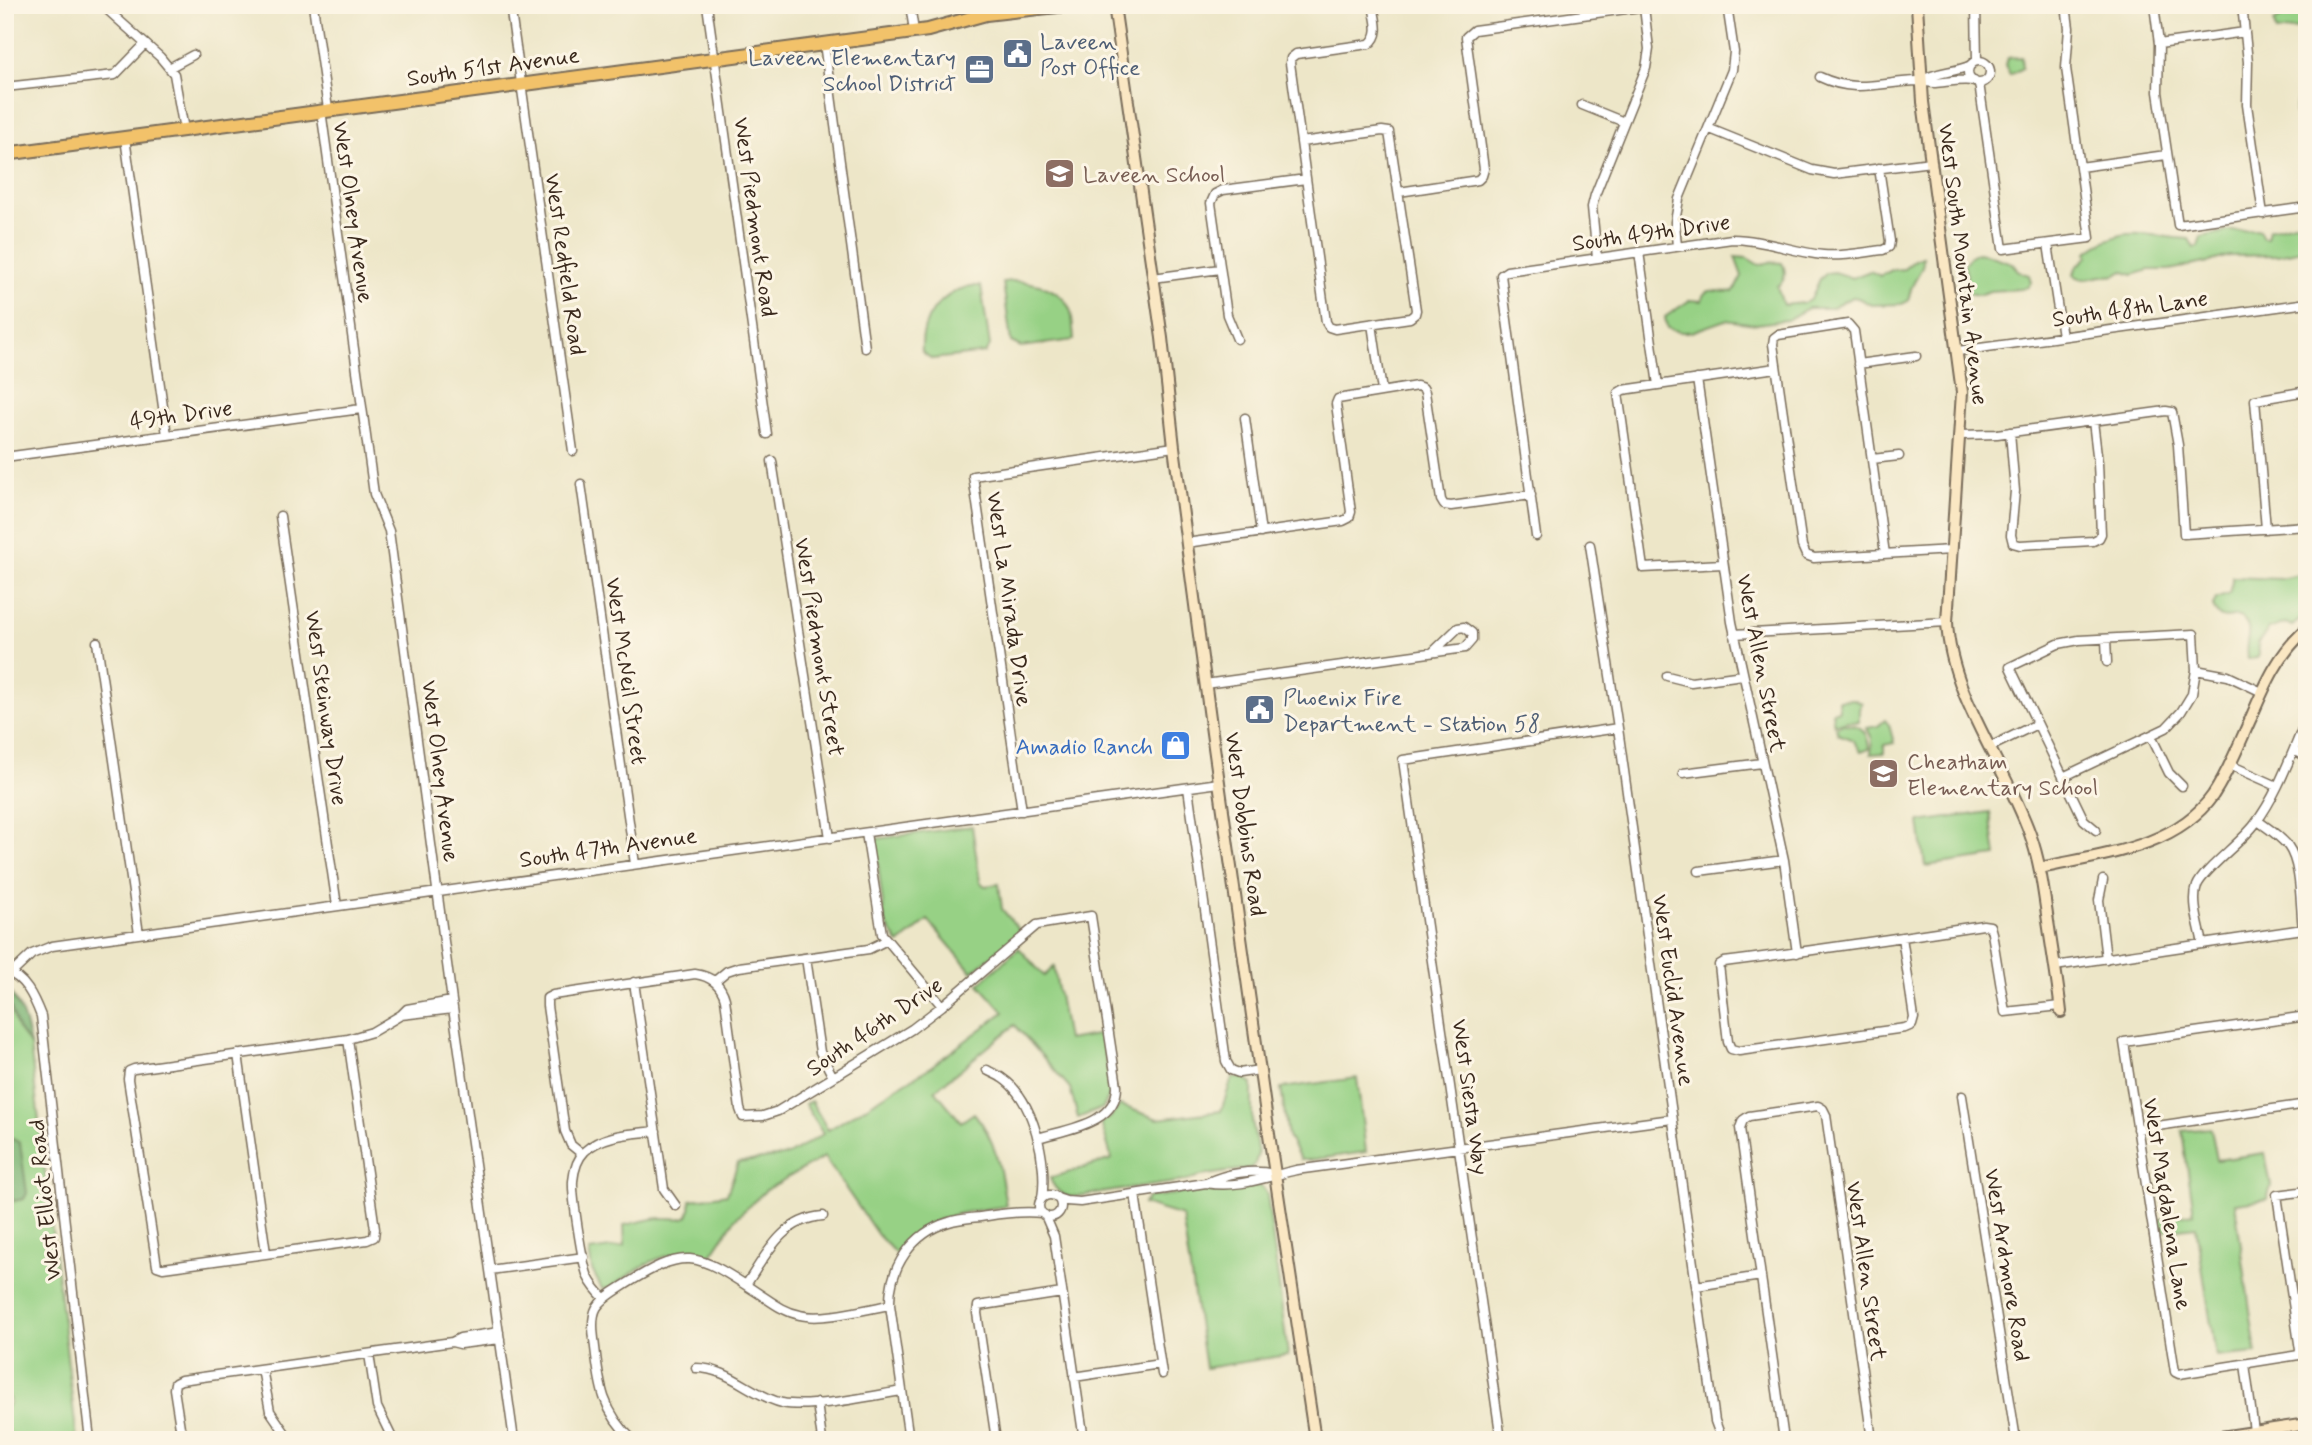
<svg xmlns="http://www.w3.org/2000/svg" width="2312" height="1445" font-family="Mynerve,sans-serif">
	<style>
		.green { fill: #97d185; stroke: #697e52; stroke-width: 2 }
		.forest { fill: #79b372; stroke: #5a6e48; stroke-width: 2 }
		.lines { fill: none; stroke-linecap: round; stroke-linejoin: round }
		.street-casing { stroke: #796c5a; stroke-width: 11 }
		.secondary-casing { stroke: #796c5a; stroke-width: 14 }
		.primary-casing { stroke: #796c5a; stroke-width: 16 }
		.street { stroke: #fff; stroke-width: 8 }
		.secondary { stroke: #fae7c3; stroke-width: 10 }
		.primary { stroke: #f2c26a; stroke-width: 12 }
		.labels { text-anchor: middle; stroke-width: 6; stroke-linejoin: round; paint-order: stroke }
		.service-label { font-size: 23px; fill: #4e5e75; stroke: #fcf5e5; text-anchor: start }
		.street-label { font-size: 23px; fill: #3b2a1e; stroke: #fcf5e5 }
		.education-label { font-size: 23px; fill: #785e54; stroke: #fcf5e5; text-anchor: start }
		.shop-label { font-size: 23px; fill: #366cbe; stroke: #fcf5e5; text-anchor: end }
	</style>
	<rect width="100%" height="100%" fill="#fcf5e5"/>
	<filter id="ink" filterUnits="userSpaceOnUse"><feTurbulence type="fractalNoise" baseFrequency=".0143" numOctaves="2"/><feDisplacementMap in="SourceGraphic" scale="14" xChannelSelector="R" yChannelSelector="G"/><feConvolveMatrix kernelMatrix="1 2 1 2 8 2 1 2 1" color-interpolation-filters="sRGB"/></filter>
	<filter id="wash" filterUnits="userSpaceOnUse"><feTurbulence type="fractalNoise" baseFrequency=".00686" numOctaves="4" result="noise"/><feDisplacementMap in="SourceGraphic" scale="28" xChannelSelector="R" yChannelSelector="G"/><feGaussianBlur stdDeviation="1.57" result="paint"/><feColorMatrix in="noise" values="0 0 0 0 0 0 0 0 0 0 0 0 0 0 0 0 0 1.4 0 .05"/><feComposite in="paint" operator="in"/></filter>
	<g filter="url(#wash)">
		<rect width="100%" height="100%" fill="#ede6c8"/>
		<path class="green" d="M2291,5H2307V27L2276,32L2274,22L2291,11Z
			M2300,49L2307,53V178L2302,163L2305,144L2295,113L2301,78L2296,56Z
			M2021,57L2022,68L2010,75L2005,66L2007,58Z
			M2302,221L2303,225H2307V249L2278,255L2229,256L2209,262L2169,270H2149L2133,275L2123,271C2115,277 2112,275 2102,276C2090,278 2085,282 2074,275L2076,268L2088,256L2087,252C2129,222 2144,237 2189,239L2194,248L2198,247L2201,237L2229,231L2259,230L2263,238H2267L2269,229Z
			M1977,253L1985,254L2012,263L2019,272L2029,275L2031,282L2028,287L2021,289L1990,291L1978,295L1968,293L1964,289L1967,276L1964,265L1970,257Z
			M1735,257L1747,258L1759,265L1770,262L1782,263C1787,271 1785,282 1777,286L1783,305L1804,303L1811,299L1820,279L1827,273L1834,272L1852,278L1870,271L1880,276L1892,270L1904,269L1915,260L1923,257C1924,270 1917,273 1913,284C1910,290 1910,295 1908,301L1902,304L1871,305L1858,298L1852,297L1832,308H1808L1787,320L1756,324L1725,320L1691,332H1681L1667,328L1665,317L1690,300L1702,301C1703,283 1721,295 1734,291L1742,276Z
			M1011,281C1032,281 1063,288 1071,312C1073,321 1073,331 1074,340L1021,347L1011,342L1003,282Z
			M970,286H981L990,346L985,353L932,359L922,352C920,320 938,295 970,286Z
			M2305,574L2307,614L2292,626L2286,623L2269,629L2258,642L2259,655L2257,658L2248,659C2242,647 2254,632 2245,621C2235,608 2223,630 2213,606L2216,599L2229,594L2232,582V577L2280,579Z
			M1854,699L1862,703L1859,709V722L1847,721L1834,725L1832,712L1839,710L1838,700Z
			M1885,720L1889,725L1894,743L1884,745V753L1871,754L1872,739L1867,728L1878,726Z
			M1843,724C1861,723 1868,732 1869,749L1861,752L1853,740L1838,734L1836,728Z
			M1990,812L1996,856L1925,866L1919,822Z
			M972,826L980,882L985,886L999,884L1002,909L1021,932L972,972L928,920L899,944L885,922L875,839Z
			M1019,948L1044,976L1054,967L1067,1040L1102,1034L1111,1092L1103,1108L1078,1118L1070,1088L1015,1025L935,1090L961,1122L974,1113C997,1140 1001,1172 1006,1206C961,1213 925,1214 896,1254L878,1235L824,1157L766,1190L735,1219L709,1258C664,1246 646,1264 610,1288L602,1289L592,1270L589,1251L625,1246L624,1225C637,1223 652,1217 665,1218C679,1218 693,1224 690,1200L727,1194L738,1163L788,1155L823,1134L805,1104L811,1101L828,1130L929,1068L1004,1012L979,984Z
			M5,1002L11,1008L18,1029L30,1045L77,1440H5V1410L10,1402L5,1388V1192L14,1201L13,1139L5,1140Z
			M1232,1078H1245L1252,1084V1120L1258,1154L1255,1164L1251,1168L1201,1176L1184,1181L1071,1197C1061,1196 1053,1187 1050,1178L1112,1159L1101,1123L1111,1117L1120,1105L1158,1119L1221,1111Z
			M1357,1078L1366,1152L1309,1160H1301L1288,1137L1281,1088Z
			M2211,1128L2217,1160L2265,1153L2271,1186L2267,1199L2235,1203L2256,1353L2216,1357L2196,1227L2160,1231L2158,1220L2194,1213L2182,1131Z
			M1257,1185L1263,1188L1267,1194L1288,1355L1205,1368L1182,1216L1143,1204L1149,1197Z"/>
		<path class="forest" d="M5,987C21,1003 26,1023 30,1045L18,1029L11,1008L5,1002Z
			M13,1139L20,1143L27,1193L24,1199L14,1201L5,1192V1140Z"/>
	</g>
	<g filter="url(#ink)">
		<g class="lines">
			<defs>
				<path id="street" d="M102,5L160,57L174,74L184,130
					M313,5L328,109
					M510,5L573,451
					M707,5L767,434
					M910,5L914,31
					M1976,5L1977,61
					M2154,5L2159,44L2158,92L2178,225L2307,207
					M2242,5L2248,62L2247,105L2263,214
					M824,43L865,348
					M2159,44L2245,32
					M1968 72a11 11 0 1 1 22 0a11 11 0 1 1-22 0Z
					M169,68L193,55
					M1820,77C1855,94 1882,82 1918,81C1924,81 1929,83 1935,83C1948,82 1960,79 1974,81
					M1921,81C1936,71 1955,73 1971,65
					M1979,83L2003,249L2090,238L2066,68L2069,28L2066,5
					M5,87L115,75L145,44
					M1582,105L1624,122
					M321,110L374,494L389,531L452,1001L514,1440
					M1710,129L1812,170L1834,174L1931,162
					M125,138L167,435
					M1301,142L1382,131L1389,132L1416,310L1415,314L1410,318L1335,329L1329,327L1326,322L1290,63L1291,58L1296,54L1369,44C1382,35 1375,19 1373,5
					M2080,167L2166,155
					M1399,192L1478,180L1482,176L1484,169L1466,37L1474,30L1655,5
					M2048,244L2062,336
					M1677,247L1675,222L1679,199L1732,70L1734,52L1727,5
					M1639,252L1658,385
					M1597,258L1592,207L1595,195L1646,68L1649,49L1644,7
					M1153,278L1220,269
					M1372,324L1382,391
					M1237,339L1227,315L1211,203L1215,194L1223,190L1306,179
					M1958,351L2307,303
					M1858,364L1916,356
					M1697,379L1732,622L1784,860L1797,953
					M1245,418L1261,533
					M2010,432L2015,491L2011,535L2013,543L2020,545L2093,541L2099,538L2101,534L2098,463L2093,421
					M1961,435L1997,434L2166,411L2172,412L2178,445L2184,534L2307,526
					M5,457L361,409
					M1872,459L1899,456
					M772,461L830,838
					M581,484L635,864
					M280,516L337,906
					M2266,529L2255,400L2307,391
					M1536,536L1501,275L1507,271L1732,239C1763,239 1792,252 1823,255C1843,257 1864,252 1883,250L1889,247L1890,241L1879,168
					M1186,543L1343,521L1349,518L1351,512L1336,404L1338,399L1417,386L1423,388L1425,392L1441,500L1444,505L1451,506L1531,495
					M1590,545L1618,728L1715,1421L1722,1440
					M1885,554L1854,331L1848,324L1778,335L1774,338L1773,344L1802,546L1806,555L1814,558L1952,550
					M1723,564L1643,568L1618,393L1623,390L1776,368
					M1734,634L1947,622
					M2106,639L2107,662
					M97,642L139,934
					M2196,670L2228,676L2262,692
					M1667,676L1691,682L1743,675
					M1205,684L1465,648L1472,640V633L1464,627L1458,628L1433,652
					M2151,736L2169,773L2182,786
					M1990,747L2037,724
					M2294,750L2307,757
					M2230,765L2277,786
					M1683,773L1762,763
					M2063,777L2166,728L2181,712L2192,694L2196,670L2194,634L2079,640L2058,644L2010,667L2084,820L2096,830
					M1188,788L1226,1061L1231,1070L1239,1073L1260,1070
					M1022,811L973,476L1174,447
					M866,833L882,934L942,1006
					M1699,871L1784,860
					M2103,880L2099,900L2106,959
					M1902,937L1914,1018L1912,1025L1905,1028L1739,1051L1731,1049L1728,1042L1719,965L1724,962C1811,951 1897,938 1983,925L1990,926L1992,933L2005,1012L2060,1006
					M2203,944C2200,928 2191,902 2197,886C2202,871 2243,841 2255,824C2279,792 2291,754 2307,718
					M806,958L820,1052L833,1077
					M2055,966L2303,929C2300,905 2302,865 2288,846C2280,836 2268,828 2258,821
					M5,971C25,977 34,998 41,1016L90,1440
					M12,973L32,954L52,946L1219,783
					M715,981L727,971L739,967L869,949L887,940
					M634,982L664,1189L676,1206
					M401,1015L453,1009
					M2307,1016L2124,1042L2175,1372L2179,1374L2299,1355L2300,1350L2277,1195L2307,1191
					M348,1039L375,1229L374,1237L367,1240L163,1268L157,1266L128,1079L129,1071L134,1069L348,1039L372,1032L401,1015L407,1009L452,1001
					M238,1054L266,1253
					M987,1070C992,1073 998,1075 1002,1078C1034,1099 1048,1163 1042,1198
					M1962,1096L2016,1440
					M2137,1129L2307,1104
					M582,1154L571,1145L565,1131L547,1006V998L553,995L695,974C710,976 721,984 725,999L740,1109L743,1117L763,1116L778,1111L912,1029L942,1006L1037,925L1091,916L1117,1086C1117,1124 1067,1129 1038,1138
					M1206,1183C1237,1189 1266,1177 1296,1170L1672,1119
					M1135,1194L1162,1374
					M1039 1206a11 11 0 1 1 22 0a11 11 0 1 1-22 0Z
					M1057,1198L1066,1201L1080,1202L1206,1183C1227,1173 1252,1169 1274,1174
					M1045,1215L1054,1236L1084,1440
					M490,1270L584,1257
					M746,1285C766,1255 782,1219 823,1216
					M1696,1286L1761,1276
					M604,1298C598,1292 592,1285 588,1277C582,1262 572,1196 573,1181C574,1170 577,1159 585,1151C603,1134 632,1134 656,1131
					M452,1342L460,1344L500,1339
					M369,1354L377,1407L393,1440
					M2245,1364L2254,1431
					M696,1368C729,1368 751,1395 782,1403C811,1409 870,1396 902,1391
					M262,1369L270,1411L290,1440
					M1074,1377L1160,1364
					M817,1403L822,1440
					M182,1440L174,1389L175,1383L181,1380L452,1342L460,1338L499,1332
					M633,1440C600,1410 599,1380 594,1339C590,1309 596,1303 620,1288C686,1246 694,1251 758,1293C772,1302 784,1312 800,1315C822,1321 866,1309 890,1305
					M909,1440L890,1305C889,1267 912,1233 949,1222C961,1218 975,1218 987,1216C1006,1213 1022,1211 1042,1213
					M996,1440L977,1313L978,1306L1062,1293
					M1501,1440L1403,760L1618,728
					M1784,1440L1740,1128L1743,1120L1749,1116L1818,1106L1823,1109L1826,1115L1872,1440"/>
				<path id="secondary" d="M1114,5L1162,338L1174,447L1212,733L1267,1121L1315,1440
					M1917,5L1923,102L1962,392L1947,622C1950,695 2006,766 2030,834C2041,864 2044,896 2049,928C2053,956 2058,984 2061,1012
					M2040,868C2098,855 2175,849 2213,795C2229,771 2239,744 2251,718C2265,685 2279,652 2307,629
					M2201,1440L2307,1424"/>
				<path id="primary" d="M5,154L928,30L986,14L1067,5"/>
			</defs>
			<use href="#street" class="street-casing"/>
			<use href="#secondary" class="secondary-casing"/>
			<use href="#primary" class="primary-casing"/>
			<use href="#street" class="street"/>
			<use href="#secondary" class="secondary"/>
			<use href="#primary" class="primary"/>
		</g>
	</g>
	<defs>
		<symbol id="civic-square" viewBox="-11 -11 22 22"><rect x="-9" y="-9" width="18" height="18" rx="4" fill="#5c6f8a" stroke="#fcf5e5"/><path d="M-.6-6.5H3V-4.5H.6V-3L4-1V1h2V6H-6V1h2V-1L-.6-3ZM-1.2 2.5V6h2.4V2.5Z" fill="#fff"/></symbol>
		<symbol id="office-square" viewBox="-11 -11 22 22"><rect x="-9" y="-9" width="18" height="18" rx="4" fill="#5c6f8a" stroke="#fcf5e5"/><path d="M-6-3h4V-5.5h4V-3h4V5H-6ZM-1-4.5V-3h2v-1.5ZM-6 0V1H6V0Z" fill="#fff"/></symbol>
		<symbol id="school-square" viewBox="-11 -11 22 22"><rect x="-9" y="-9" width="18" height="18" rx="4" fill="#8d6e63" stroke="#fcf5e5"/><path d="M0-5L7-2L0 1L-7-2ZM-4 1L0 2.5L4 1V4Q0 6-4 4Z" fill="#fff"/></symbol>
		<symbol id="shop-square" viewBox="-11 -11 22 22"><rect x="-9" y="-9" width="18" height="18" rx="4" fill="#3f7fe0" stroke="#fcf5e5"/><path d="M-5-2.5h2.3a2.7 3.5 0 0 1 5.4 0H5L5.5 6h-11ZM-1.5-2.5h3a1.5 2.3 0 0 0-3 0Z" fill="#fff"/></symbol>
	</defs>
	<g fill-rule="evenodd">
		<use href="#civic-square" x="1000" y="36" width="35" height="35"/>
		<use href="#office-square" x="962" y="52" width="35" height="35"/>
		<use href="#school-square" x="1042" y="156" width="35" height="35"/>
		<use href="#civic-square" x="1242" y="692" width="35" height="35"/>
		<use href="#shop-square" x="1158" y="728" width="35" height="35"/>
		<use href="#school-square" x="1866" y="756" width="35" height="35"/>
	</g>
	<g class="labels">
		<g class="service-label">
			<text x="1040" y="49">Laveen<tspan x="1040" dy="26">Post Office</tspan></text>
			<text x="956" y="65" text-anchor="end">Laveen Elementary<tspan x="956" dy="26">School District</tspan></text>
			<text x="1283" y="705">Phoenix Fire<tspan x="1283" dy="26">Department - Station 58</tspan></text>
		</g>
		<g class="street-label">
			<text transform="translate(493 66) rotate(-8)" y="8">South 51st Avenue</text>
			<text transform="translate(354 212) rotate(82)" y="8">West Olney Avenue</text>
			<text transform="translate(756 217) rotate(82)" y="8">West Piedmont Road</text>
			<text transform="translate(1651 232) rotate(-8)" y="8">South 49th Drive</text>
			<text transform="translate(566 264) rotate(82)" y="8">West Redfield Road</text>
			<text transform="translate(1964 264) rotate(83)" y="8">West South Mountain Avenue</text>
			<text transform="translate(2130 308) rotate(-8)" y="8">South 48th Lane</text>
			<text transform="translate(181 414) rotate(-8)" y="8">49th Drive</text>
			<text transform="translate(1010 599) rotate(82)" y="8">West La Mirada Drive</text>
			<text transform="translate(820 647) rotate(81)" y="8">West Piedmont Street</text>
			<text transform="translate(1762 663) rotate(79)" y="8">West Allen Street</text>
			<text transform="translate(627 671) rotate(82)" y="8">West McNeil Street</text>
			<text transform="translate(327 708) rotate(82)" y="8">West Steinway Drive</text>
			<text transform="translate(441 771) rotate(83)" y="8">West Olney Avenue</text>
			<text transform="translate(1246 824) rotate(82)" y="8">West Dobbins Road</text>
			<text transform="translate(608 847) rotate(-8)" y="8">South 47th Avenue</text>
			<text transform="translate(1674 990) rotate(82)" y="8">West Euclid Avenue</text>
			<text transform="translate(874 1026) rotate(-34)" y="8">South 46th Drive</text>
			<text transform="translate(1471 1097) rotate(82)" y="8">West Siesta Way</text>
			<text transform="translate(44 1200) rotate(-96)" y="8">West Elliot Road</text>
			<text transform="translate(2168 1204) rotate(81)" y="8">West Magdalena Lane</text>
			<text transform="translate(2008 1265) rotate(81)" y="8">West Ardmore Road</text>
			<text transform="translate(1867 1271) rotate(82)" y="8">West Allen Street</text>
		</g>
		<g class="education-label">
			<text x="1083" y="182">Laveen School</text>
			<text x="1907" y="769">Cheatham<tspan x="1907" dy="26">Elementary School</tspan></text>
		</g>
		<g class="shop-label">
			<text x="1153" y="754">Amadio Ranch</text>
		</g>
	</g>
	<rect width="2312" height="1445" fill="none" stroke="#fcf5e5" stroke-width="28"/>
</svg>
